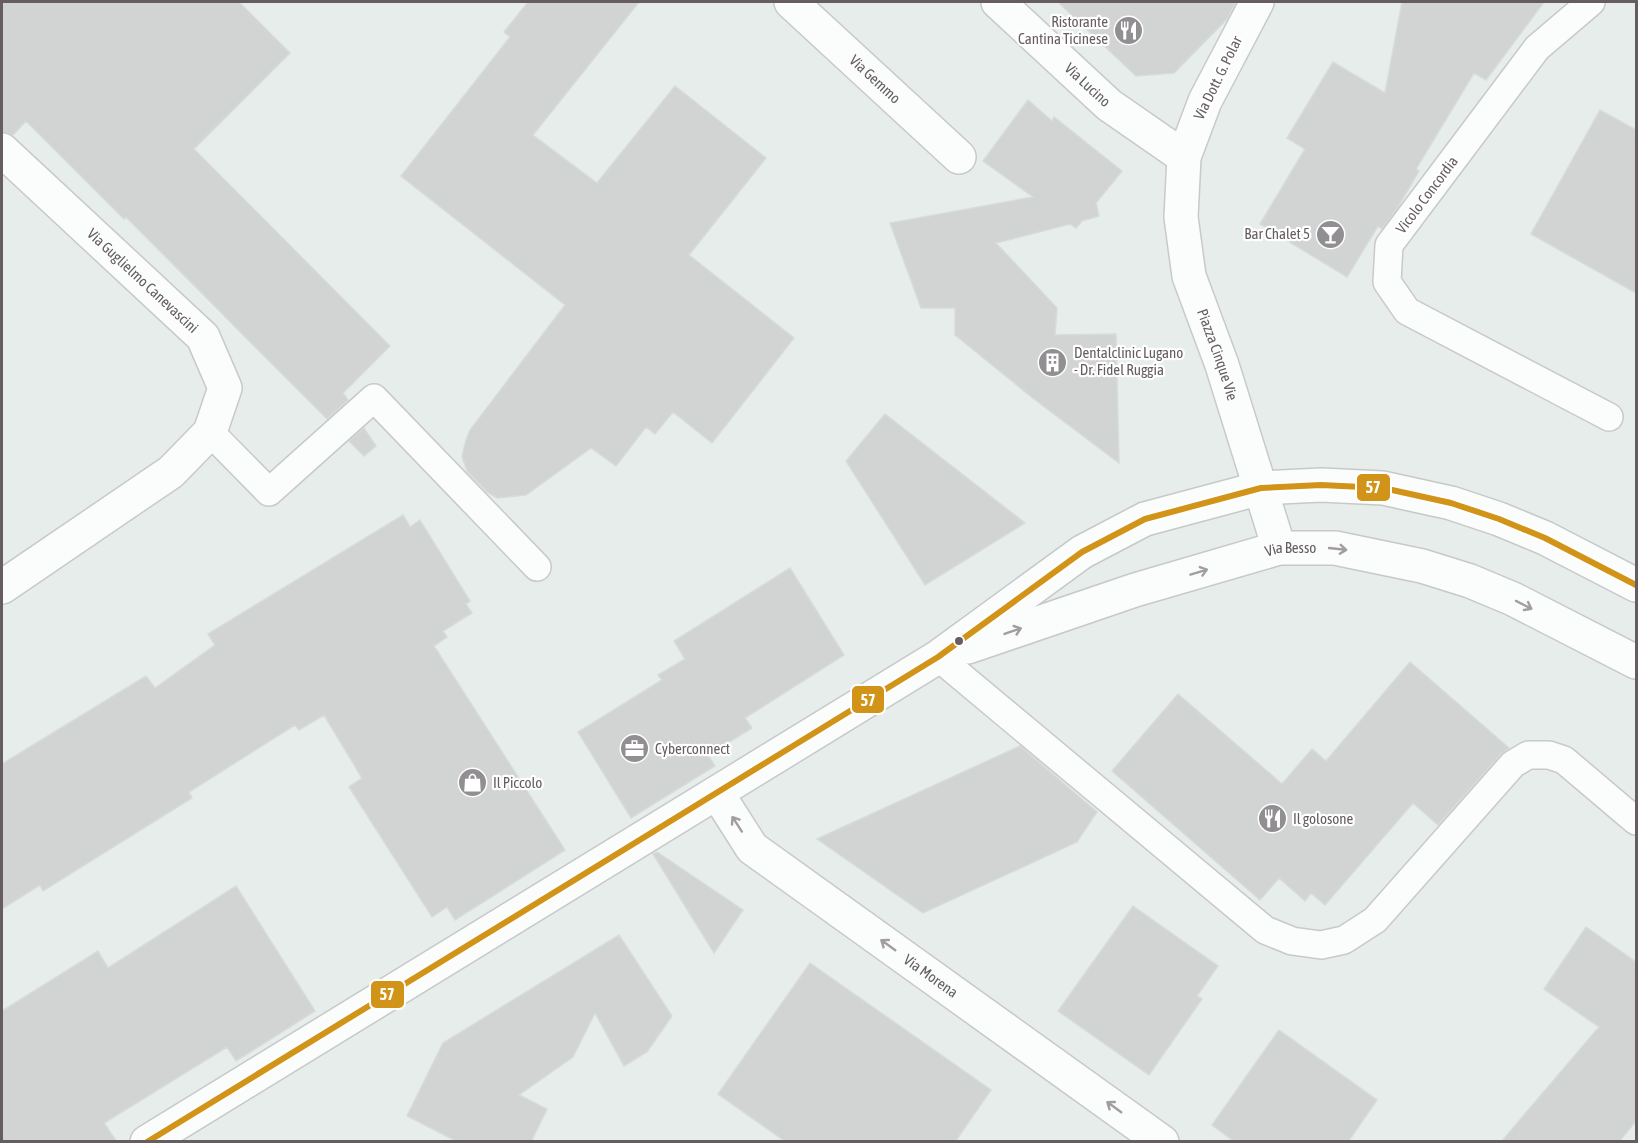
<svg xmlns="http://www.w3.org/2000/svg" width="1638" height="1143" font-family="'Asap Condensed',sans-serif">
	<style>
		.building { fill: #d1d4d2; stroke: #d6dcd9; stroke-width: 1.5 }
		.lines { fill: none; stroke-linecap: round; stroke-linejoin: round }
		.service-casing { stroke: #c9c9c9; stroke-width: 30 }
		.minor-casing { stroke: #c9c9c9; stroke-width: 36 }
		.tertiary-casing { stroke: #c9c9c9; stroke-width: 36 }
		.secondary-casing { stroke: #c7c9c8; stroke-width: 36 }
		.service { stroke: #fbfcfc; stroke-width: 27 }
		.minor { stroke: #fbfcfc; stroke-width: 33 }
		.tertiary { stroke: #fbfcfc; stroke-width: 33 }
		.secondary { stroke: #fbfcfc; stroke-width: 33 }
		.bus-1-casing { stroke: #fff; stroke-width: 10 }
		.bus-1 { stroke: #d29418; stroke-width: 6 }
		.oneway { stroke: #a19da0 }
		.bus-dot { fill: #655d62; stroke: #fff; stroke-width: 2 }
		.labels { text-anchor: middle; stroke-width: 4.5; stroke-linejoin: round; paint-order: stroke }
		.poi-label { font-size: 15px; fill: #655d62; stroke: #fff; text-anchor: start }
		.street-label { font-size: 15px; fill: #655d62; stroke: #fff }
		.line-badge { stroke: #fff; stroke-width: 2 }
		.badge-label { font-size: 16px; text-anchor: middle; font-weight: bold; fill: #fff }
	</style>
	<rect width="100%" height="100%" fill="#e7edea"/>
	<path class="building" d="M2,2H239L290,53L194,149L390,346L343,393L348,400L327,419L126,217L124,219L26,121L13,135L2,132Z
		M528,2H639L533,135L597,183L675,86L766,158L689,255L794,338L712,443L673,412L655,434L646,427L616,466L591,448L526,495L497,498L487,492L467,471L462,456L466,440L470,430L565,305L401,176L510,37L504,32Z
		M1058,2H1236L1227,19L1174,73L1136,76Z
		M1402,2H1544L1486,80L1474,73L1416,169L1419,171L1398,207L1382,229L1378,226L1347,277L1260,224L1305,149L1287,138L1333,62L1385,93Z
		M1028,100L1052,121L1054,117L1122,171L1096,203L1099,216L1082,221L1076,228L1070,224L996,243L1057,308L1055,335L1116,334L1119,463L1034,399L955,335V308H921L890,223L1033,197L983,161Z
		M1600,110L1636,130V293L1531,234Z
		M885,414L1025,523L925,585L846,461Z
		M364,428L376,446L364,456L349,441Z
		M403,515L410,527L420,520L470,601L466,604L472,613L443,631L447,637L434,646L565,850L455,920L447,907L432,917L349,787L362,778L324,715L299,730L295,725L189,792L192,798L43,891L40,885L2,909V764L146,676L155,688L215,645L208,634Z
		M790,568L844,655L745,718L752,728L708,755L715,766L631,818L578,732L662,680L658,675L685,659L674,641Z
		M1410,662L1509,748L1501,754L1438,825L1413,803L1325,905L1311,893L1305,901L1279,878L1260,900L1112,771L1178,694L1282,784L1312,749L1326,761Z
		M1020,746L1097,812L1077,842L923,913L817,839Z
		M657,852L743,910L714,953L653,854Z
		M236,886L315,1011L236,1061L227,1047L104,1123L117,1142H2V1011L98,951L108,968Z
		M1133,906L1218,966L1197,996L1202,999L1149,1075L1058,1011Z
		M1586,927L1636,962V1121L1619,1142H1501L1599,1027L1544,989Z
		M619,935L672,1016L647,1052L624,1066L595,1013L573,1057L519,1095L547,1109L531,1142H458L407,1116L443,1043Z
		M810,963L991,1090L955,1142H786L718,1094Z
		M1279,1030L1377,1100L1348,1142H1235L1212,1125Z"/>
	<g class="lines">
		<defs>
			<path id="service" d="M1591,2L1537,48L1389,245L1387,282L1407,311L1609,417
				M210,432L269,492L374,398L537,567
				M938,657L1265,930L1292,941L1321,945L1344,940L1375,920L1513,764L1528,755H1549L1564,760L1636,821"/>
			<g id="minor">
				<path id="s1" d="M791,2L959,157"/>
				<path id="s2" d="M998,2L1109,105L1184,157"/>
				<path id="s3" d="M2,150L203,337L225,388L210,432L171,472L2,587"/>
				<path id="s4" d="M717,793L752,848L1162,1142"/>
			</g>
			<g id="tertiary">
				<path id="s5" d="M1257,2L1205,101L1184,157L1181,217L1189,276L1222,365L1279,548"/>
			</g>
			<g id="secondary">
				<path id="s6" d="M968,647L1135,590L1279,548H1335L1422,566L1470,581L1513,599L1636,662"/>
				<path d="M147,1142L938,657L1082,552L1145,519L1261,488L1321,485L1383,488L1451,503L1499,519L1545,538L1636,585"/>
			</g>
		</defs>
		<use href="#service" class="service-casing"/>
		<use href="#minor" class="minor-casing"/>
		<use href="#tertiary" class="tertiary-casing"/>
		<use href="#secondary" class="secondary-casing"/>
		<use href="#service" class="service"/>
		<use href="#minor" class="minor"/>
		<use href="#tertiary" class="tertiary"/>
		<use href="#secondary" class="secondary"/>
		<defs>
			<path id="bus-1" d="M147,1142L938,657L1082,552L1145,519L1261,488L1321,485L1383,488L1451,503L1499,519L1545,538L1636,585"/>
		</defs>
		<use href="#bus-1" class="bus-1-casing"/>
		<use href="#bus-1" class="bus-1"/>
	</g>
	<defs><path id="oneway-shaft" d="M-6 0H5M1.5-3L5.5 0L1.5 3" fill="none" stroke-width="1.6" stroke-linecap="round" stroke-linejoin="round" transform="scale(1.5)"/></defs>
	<g class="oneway">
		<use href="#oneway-shaft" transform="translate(1338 549) rotate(6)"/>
		<use href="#oneway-shaft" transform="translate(1199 572) rotate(-17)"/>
		<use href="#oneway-shaft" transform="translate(1524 605) rotate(27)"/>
		<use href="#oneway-shaft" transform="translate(1013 631) rotate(-19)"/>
		<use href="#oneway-shaft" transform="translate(737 824) rotate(-123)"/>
		<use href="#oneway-shaft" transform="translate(888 945) rotate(-144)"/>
		<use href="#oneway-shaft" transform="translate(1114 1107) rotate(-144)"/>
	</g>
	<defs>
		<symbol id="restaurant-disc" viewBox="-11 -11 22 22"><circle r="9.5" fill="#928f92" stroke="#fff"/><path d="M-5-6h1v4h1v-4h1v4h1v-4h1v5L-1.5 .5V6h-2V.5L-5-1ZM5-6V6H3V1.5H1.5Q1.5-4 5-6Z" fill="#fff"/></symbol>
		<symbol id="bar-disc" viewBox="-11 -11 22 22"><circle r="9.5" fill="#928f92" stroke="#fff"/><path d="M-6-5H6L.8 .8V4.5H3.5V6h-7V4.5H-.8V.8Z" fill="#fff"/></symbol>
		<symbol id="building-disc" viewBox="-11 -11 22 22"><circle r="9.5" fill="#928f92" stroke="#fff"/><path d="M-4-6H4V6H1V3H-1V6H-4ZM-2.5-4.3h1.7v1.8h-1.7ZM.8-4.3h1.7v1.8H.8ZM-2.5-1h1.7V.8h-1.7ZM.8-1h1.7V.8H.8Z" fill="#fff"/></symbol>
		<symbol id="office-disc" viewBox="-11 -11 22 22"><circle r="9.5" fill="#928f92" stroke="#fff"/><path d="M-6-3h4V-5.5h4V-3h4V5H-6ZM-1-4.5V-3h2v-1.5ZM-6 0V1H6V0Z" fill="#fff"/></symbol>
		<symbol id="shop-disc" viewBox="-11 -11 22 22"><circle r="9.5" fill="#928f92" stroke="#fff"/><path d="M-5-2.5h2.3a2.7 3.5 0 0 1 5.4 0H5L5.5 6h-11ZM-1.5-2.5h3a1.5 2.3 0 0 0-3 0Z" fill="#fff"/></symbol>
	</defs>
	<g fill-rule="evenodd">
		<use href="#restaurant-disc" x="1112" y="14" width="33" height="33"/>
		<use href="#bar-disc" x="1314" y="218" width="33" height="33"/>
		<use href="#building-disc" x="1036" y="346" width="33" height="33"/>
		<use href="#office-disc" x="618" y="732" width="33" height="33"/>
		<use href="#shop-disc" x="456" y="766" width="33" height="33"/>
		<use href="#restaurant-disc" x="1256" y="802" width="33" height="33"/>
	</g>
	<circle class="bus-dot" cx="959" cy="641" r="5"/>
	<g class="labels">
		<g class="poi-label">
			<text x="1108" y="27" text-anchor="end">Ristorante<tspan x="1108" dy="17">Cantina Ticinese</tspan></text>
			<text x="1310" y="239" text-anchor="end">Bar Chalet 5</text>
			<text x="1074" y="358">Dentalclinic Lugano<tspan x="1074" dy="17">- Dr. Fidel Ruggia</tspan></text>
			<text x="655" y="754">Cyberconnect</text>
			<text x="493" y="788">Il Piccolo</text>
			<text x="1293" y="824">Il golosone</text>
		</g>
		<g class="street-label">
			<text transform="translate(1218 78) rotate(-64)" y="5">Via Dott. G. Polar</text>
			<text dy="5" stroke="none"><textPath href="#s1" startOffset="114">Via Gemmo</textPath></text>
			<text dy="5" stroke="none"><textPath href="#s2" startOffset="122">Via Lucino</textPath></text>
			<text transform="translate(1427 195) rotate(-53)" y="5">Vicolo Concordia</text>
			<text dy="5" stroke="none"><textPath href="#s3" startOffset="192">Via Guglielmo Canevascini</textPath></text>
			<text dy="5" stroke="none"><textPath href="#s5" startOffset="375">Piazza Cinque Vie</textPath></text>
			<text dy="5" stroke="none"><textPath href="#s6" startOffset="338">Via Besso</textPath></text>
			<text dy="5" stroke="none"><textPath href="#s4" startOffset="285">Via Morena</textPath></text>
		</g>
	</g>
	<g class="line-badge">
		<rect x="1356" y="473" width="35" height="29" rx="6" fill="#d29418"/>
		<rect x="851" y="685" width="34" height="29" rx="6" fill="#d29418"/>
		<rect x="370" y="980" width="35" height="29" rx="6" fill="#d29418"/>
	</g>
	<g class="badge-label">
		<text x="1373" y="493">57</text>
		<text x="868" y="706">57</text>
		<text x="387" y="1000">57</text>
	</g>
	<rect width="1638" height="1143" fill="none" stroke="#655d62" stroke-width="6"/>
</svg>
